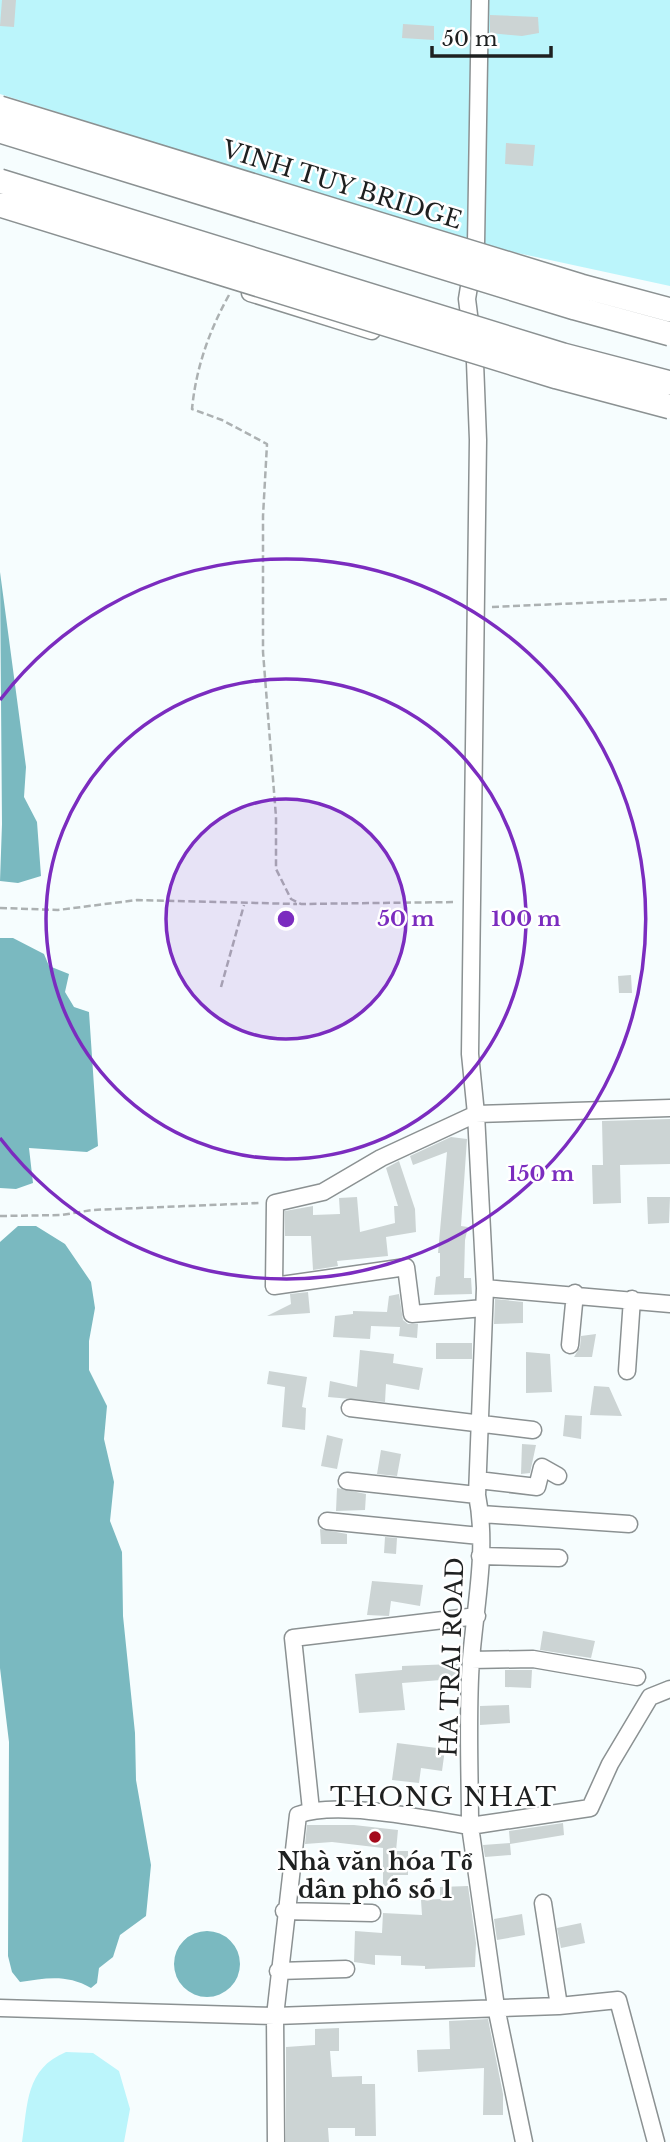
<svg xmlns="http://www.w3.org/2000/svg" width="670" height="2142" font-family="'Libre Baskerville',serif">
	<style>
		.green { fill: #bbf5fb }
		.water { fill: #7ab9c0 }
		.building { fill: #ccd4d4 }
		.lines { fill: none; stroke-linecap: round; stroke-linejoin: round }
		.minor-casing { stroke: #8b9192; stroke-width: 19 }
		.path { stroke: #acb1b2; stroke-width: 2.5; stroke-dasharray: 7 3.5; stroke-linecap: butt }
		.minor { stroke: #fff; stroke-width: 16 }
		.highway-bridge-casing { stroke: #8b9192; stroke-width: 26; stroke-linecap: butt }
		.highway-bridge { stroke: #fff; stroke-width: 23 }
		.ring { fill: none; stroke: #7b2cbf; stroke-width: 3.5 }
		.poi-dot { fill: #a40a1c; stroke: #fff; stroke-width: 2.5 }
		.labels { text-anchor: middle; stroke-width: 5; stroke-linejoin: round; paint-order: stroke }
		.street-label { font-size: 24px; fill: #1e2020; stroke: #fff }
		.poi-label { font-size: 24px; font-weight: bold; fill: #1e2020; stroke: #fff }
		.neighbourhood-label { font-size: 26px; letter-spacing: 2px; fill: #1e2020; stroke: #fff }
		.centre { fill: #7b2cbf; stroke: #fff; stroke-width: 3.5 }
		.ring-label { font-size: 21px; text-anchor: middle; font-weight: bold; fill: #7b2cbf; stroke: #fff; stroke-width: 5; stroke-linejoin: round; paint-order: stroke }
	</style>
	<rect width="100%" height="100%" fill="#f6fdfe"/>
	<path class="green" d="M0,0H670V286L476,244L0,94Z
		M66,2052L93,2053L119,2071L130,2109L124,2142H22C28,2104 25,2069 66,2052Z"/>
	<path class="water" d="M0,572L26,767L24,797L37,822L41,876L18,883L0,881L2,824Z
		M0,938H13L44,954L49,966L69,974L65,992L74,1007L89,1012L98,1146L87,1152L29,1148L33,1183L16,1189L0,1188Z
		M18,1226H36L65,1244L91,1282L95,1308L89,1341V1370L107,1406L104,1439L114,1482L110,1521L122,1552L123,1616L135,1733L136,1780L151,1865L146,1916L120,1935L113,1957L99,1968L97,1983L91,1988C67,1974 46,1978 20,1982L12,1972L8,1956L9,1742L0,1668V1242Z
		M174 1964a33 33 0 1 1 66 0a33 33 0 1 1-66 0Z"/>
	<path class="building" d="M2,0H16L14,27L0,26Z
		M490,15L538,17L539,33L522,36L490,33Z
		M403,24L434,26V40L402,38Z
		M506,143L535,145L533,166L505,164Z
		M631,975L632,993H619L618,976Z
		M670,1119V1164L620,1165L621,1203L593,1204L592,1165H603L602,1121Z
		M451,1137L467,1139L461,1226L468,1227L465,1240L464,1278H471L472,1294L434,1295L436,1277L440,1276V1253H438L447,1152L413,1165L410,1156Z
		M399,1161L415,1209L416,1232L386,1237L388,1256L337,1261L338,1266L313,1270L311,1236H285V1211L313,1206V1215L340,1214L339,1198L357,1197L360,1232L395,1223L394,1206H398L386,1168Z
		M647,1197H670L669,1223L648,1224Z
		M308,1292L310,1313L267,1316L291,1304L290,1294Z
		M399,1294L403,1320L408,1324H418L417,1338L399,1336L400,1327L371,1326L370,1339L333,1337L335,1316L353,1314V1311L387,1312L389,1296Z
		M495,1299L523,1302V1323L494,1324Z
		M596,1334L592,1357H574L580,1347L581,1336Z
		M436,1343H472V1359H436Z
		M360,1350L394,1354L393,1363L423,1368L419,1390L386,1384L385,1402L328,1397L330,1381L357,1387Z
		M526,1352L550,1354L552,1392L526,1393Z
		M269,1371L307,1377L302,1407L306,1408L305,1430L282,1427L285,1387L267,1384Z
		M594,1386L609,1387L622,1416L590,1415Z
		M565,1415L582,1416L581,1439L563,1436Z
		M327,1435L343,1439L337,1469L321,1466Z
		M522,1444L536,1445L530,1473L521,1474Z
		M381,1450L401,1454L397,1476L377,1474Z
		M337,1488L366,1494L365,1510L336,1511Z
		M320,1529L347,1534V1544H321Z
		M385,1537L397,1538L396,1554L384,1553Z
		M372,1581L423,1585L420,1606L391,1601L389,1616L367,1615Z
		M543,1631L595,1641L591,1658L540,1650Z
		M453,1664H460V1676H454V1679L402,1683L405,1710L359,1713L355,1674L402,1670V1666Z
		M505,1670H532L531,1688L505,1687Z
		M509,1705L510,1723L480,1725V1706Z
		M397,1743L445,1749L442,1771L421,1768L419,1783L392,1780Z
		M563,1823L564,1835L510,1844L511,1855L485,1857L483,1845L510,1843L509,1831Z
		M307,1825H354L398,1830L396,1851H408V1875H393L392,1887L383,1886V1848L332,1842L305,1844Z
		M468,1886L476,1943L475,1967L425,1969V1966L401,1965V1956L375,1955V1965L354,1962L355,1931L382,1933L383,1913L422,1915L421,1900L440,1899V1887Z
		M522,1914L525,1935L497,1940L494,1919Z
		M581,1923L585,1943L561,1948L557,1928Z
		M488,2019L503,2094V2115H483L484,2068L418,2072L417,2050L450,2049L449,2021Z
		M339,2028V2051H330L332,2077L362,2076V2084H375L376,2136H355V2128H328L329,2142H286V2047L315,2045V2029Z"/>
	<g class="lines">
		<defs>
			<path id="minor" d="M250,293L372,331
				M485,1288L670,1304
				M484,1308L412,1314L406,1267L274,1286L275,1203L323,1192L381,1158L476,1114L670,1108
				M570,1345L575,1293
				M627,1371L632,1299
				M350,1408L533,1430
				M478,1480L537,1487L542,1467L558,1476
				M347,1481L477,1495
				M481,1514L629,1524
				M327,1521L480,1536
				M480,1556L559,1558
				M471,1660L533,1659L637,1677
				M311,1810L293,1638L477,1616
				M543,1903L559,2006
				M284,1911L372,1913
				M278,1971L346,1969
				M0,2008L275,2016L559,2006L618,2000L656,2142
				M276,2142L275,2016L298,1815C336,1800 427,1819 470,1826C470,1771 467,1715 471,1660C475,1606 488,1549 477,1495L485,1288L476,1114L470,1054L478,440L475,362L467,299L476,244L480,0
				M524,2142L496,2007L470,1826L590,1808L610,1764L650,1697L670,1689"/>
		</defs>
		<use href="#minor" class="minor-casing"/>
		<path class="path" d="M229,295C209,331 196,368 192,409L222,420L267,444L263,516V652L276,817V869L291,899L301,904L456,902
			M492,607L670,599
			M0,908L58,910L137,900L297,904
			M221,987L244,905
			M0,1216L62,1215L92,1210L259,1203"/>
		<use href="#minor" class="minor"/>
		<defs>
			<path id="highway-bridge" d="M0,108L581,286L670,310
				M0,131L575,308L670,334
				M0,181L563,355L670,383
				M0,205L557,377L670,407"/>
		</defs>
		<use href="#highway-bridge" class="highway-bridge-casing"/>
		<use href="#highway-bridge" class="highway-bridge"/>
	</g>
	<circle cx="286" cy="919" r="120" fill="#7b2cbf" fill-opacity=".12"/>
	<g class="ring">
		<circle cx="286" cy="919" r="120"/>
		<circle cx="286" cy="919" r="240"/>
		<path d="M0 700A360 360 0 1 1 0 1138"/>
	</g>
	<circle class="poi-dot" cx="375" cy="1837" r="7"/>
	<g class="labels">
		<g class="street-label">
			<text transform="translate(342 185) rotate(17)" y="8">VINH TUY BRIDGE</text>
			<text transform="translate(452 1657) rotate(-88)" y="8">HA TRAI ROAD</text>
		</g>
		<g class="poi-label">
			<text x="375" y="1870">Nhà văn hóa Tổ<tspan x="375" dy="28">dân phố số 1</tspan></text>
		</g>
		<g class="neighbourhood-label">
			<text x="444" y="1806">THONG NHAT</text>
		</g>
	</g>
	<circle cx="286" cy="919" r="10" class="centre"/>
	<g class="ring-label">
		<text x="406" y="926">50 m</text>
		<text x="526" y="926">100 m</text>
		<text x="541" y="1181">150 m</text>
	</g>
	<path d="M432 46v10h119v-10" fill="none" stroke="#1e2020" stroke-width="3.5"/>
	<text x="442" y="46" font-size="21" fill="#1e2020" stroke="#ffffff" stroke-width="5" paint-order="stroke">50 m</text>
</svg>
